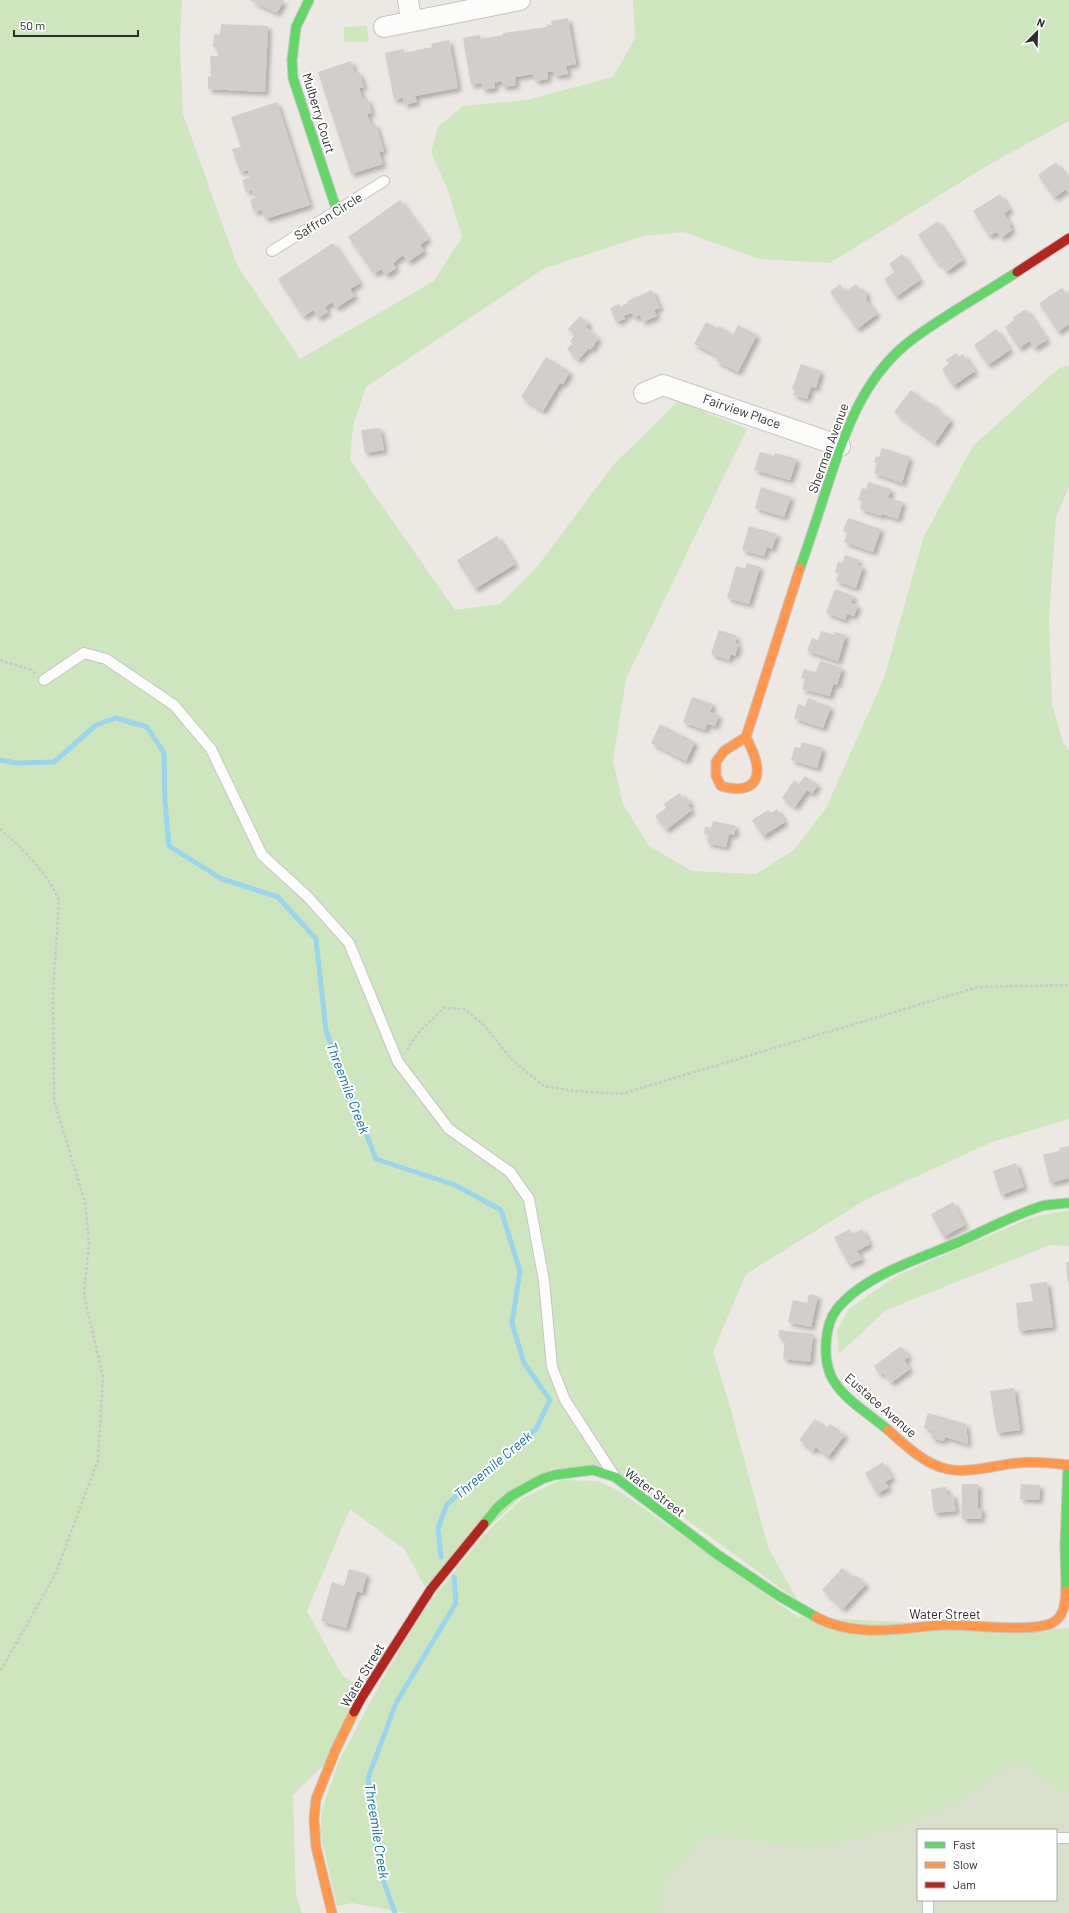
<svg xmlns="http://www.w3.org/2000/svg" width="1069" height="1913" font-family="Barlow,sans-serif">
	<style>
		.green { fill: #cee6be }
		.cemetery { fill: #d8e0cc; fill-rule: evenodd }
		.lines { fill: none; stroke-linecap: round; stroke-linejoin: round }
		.stream { stroke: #99d6ec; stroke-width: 5 }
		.building { fill: #d1cecb; filter: url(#shadow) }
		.lane-casing { stroke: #c5c4c5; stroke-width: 12 }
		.street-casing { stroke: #c5c4c5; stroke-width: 22 }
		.fast-casing { stroke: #c5c4c5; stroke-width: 11 }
		.slow-casing { stroke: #c5c4c5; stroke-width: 11 }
		.jam-casing { stroke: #c5c4c5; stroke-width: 11 }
		.path { stroke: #c9c9c8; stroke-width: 2.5; stroke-dasharray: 3 2; stroke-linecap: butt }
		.lane { stroke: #fcfcfb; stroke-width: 10 }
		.street { stroke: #fcfcfb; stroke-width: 20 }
		.fast { stroke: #63d668; stroke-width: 9 }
		.slow { stroke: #ff974d; stroke-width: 9 }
		.jam { stroke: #b3261e; stroke-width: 9 }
		.labels { text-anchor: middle; stroke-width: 4; stroke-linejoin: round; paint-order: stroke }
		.street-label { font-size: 13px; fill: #2e2e2e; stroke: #fff }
		.water-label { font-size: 14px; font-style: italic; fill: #0d6fa3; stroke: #fff }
	</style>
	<defs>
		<filter id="shadow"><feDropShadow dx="3.5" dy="3.5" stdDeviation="2" flood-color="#0004"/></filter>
	</defs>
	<rect width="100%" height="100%" fill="#ece8e4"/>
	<path class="green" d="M0,0H182L180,44L183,114L237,265L300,359L434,281L462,237L448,191L431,152L438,127L463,106L527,100L613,77L635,38L633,0H1069V121L990,164L830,263L759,259L684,232L643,236L545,268L366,387L353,426L350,460L455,610L500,604L537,567L614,464L678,401L747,429L626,679L613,761L623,804L649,846L692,871L756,874L794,850L826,808L884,678L924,536L973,446L1059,368L1069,366V487L1056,517L1049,619L1052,704L1063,742L1069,751V1119L992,1142L867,1199L746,1274L713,1352L730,1406L768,1547L798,1601L630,1478L552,1468L425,1587L405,1550L350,1509L307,1611L342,1675L361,1689L324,1765L293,1795L296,1895L302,1913H0Z
		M367,26L369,42H344V27Z
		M1069,1210V1246L1050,1245L886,1310L839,1354L837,1331L849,1309L898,1275L1030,1218Z
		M560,1480L598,1481L619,1491L798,1617L1050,1629L1069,1628V1794L1015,1763L954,1804L891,1830L813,1849L708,1835L666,1880L661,1913H407L352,1903L337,1906L320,1832L322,1809L339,1761L383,1678L425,1608L484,1535L523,1498Z"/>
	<path class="cemetery" d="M1015,1763L1069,1794V1913H661L666,1880L708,1835L813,1849L890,1830L953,1804ZM918,1830H1056V1900H918Z"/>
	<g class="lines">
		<path class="stream" d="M0,760L16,763L54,762L96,725L116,718L147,727L164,753L165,802L169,846L222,879L278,897L316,939L326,1031L376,1159L455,1185L501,1210L520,1271L512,1323L524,1363L550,1400L536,1429L447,1504L438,1528L441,1557
			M395,1913L380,1871L368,1778L396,1703L456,1603L454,1577"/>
	</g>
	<path class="building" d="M249,0H284L277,13Z
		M568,18L576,64L566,66L568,74L555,76L554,71L547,72L548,79L535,81L533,74L515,77L516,85L503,87L502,81L494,83L495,88L483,90L482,83L471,85L463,38L480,35V39L503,35V33L547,27V25H552L551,21Z
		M221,24L268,26L265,92L208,89V76L211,77L210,56H218V47H213L214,34L220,35Z
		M449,40L458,88L415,96L417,102L404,105L403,98L394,100L385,53L403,49L404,53L432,47L431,44Z
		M351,61L355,73L359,72L364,87L359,88L363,100L367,98L372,113L367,114L371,125L375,123L384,151L379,152L383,164L351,174L318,72Z
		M277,102L310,205L265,219L262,210L254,212L250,200L255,198L252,190L246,192L242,180L250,177L248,170L240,172L232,149L241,147L231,117Z
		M1056,162L1069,180V194L1066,189L1054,198L1038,175Z
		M1000,194L1010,209L1004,214L1011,225L1009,226L1012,230L1001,238L997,232L989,236L973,211Z
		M400,200L428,239L420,245L424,251L408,262L403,255L393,263L396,268L386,275L381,269L374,274L348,237Z
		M938,221L963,260L946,272L940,263L938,264L918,235Z
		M333,243L360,283L350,289L355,296L336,308L332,302L325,307L328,312L318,318L313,310L303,317L278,279Z
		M902,254L920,280L896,297L884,279L895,272L889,264Z
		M840,284L845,292L856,284L859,288L863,289L867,294L866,300L877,314L857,329L830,292Z
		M1062,288L1069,298V324L1058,332L1039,303Z
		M652,290L660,308L654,310L657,316L643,322L640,315L634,318L632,313L623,316L625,319L616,322L610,308L619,304L620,307L628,303L627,301Z
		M1026,309L1047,340L1034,348L1030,341L1019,348L1005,327L1014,320L1012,318Z
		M580,316L589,323L586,327L599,339L594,344L595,345L590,350L589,348L578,360L567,349L572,344L570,341L575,335L568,329Z
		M706,322L718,328L719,326L733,335L738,325L757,335L738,372L716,361L718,356L694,344Z
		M996,329L1010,350L988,365L974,345Z
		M956,353L959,357L963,354L975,371L953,386L942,369L949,364L946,360Z
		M546,357L570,372L563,384L560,383L543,411L521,397Z
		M801,364L821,371L816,388L811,387L807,399L793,395L795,389H792Z
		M911,390L924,400L934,405L936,409L951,420L935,443L894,412Z
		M380,428L384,450L365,453L361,430Z
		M882,448L910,457L902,483L874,473L877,463L874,462L876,456L879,457Z
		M760,452L774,456L775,453L797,459L790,480L754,470Z
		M868,482L891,489L888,498L903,502L898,519L882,514V516L860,509L862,501L858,500L862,488L866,489Z
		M761,487L791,497L784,517L755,508Z
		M848,518L881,529L873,552L844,542L848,532L843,531Z
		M749,526L777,534L772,549L767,547L764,556L742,550Z
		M497,536L515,564L475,589L457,560Z
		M845,555L859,560L857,565L863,567L856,588L836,581L839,573L835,572L838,562L842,563Z
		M747,563L760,567L749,604L727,598L736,566L745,569Z
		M835,589L854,596L851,603L858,605L854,616L847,614L845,620L826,613Z
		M719,630L737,636L735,643L739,644L735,656L731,654L729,660L711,654Z
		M821,631L834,635L835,632L846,635L838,661L807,651L812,638L818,640Z
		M820,661L842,668L837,685L833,684L830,696L802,689L805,679L801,678L804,669L816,672Z
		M692,697L713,704L710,712L719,715L715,726L707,724L705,730L683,722Z
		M808,698L831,707L823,728L794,718L798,704L805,707Z
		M660,724L695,742L686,761L651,743Z
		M802,742L823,748L817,768L791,760L795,747L800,748Z
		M805,776L818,785L812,794L807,790L795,807L782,798L794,780L799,784Z
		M679,793L683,798L685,796L691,803L688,805L692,810L666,830L655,816L666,808L664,804Z
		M777,809L785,822L763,836L752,820L768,810L771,813Z
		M713,821L736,826L734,835L729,834L726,847L707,843L709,835L704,834L705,826L711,828Z
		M1069,1146V1178L1050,1183L1043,1155L1059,1151V1148Z
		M1016,1163L1024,1187L1001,1195L993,1171Z
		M953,1202L965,1225L943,1237L931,1214Z
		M850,1229L852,1234L862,1229L870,1244L857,1251L862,1259L849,1265L834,1237Z
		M1069,1262V1282H1068L1066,1263Z
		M1047,1282L1053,1327L1019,1331L1016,1303L1033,1301L1030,1284Z
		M809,1294L818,1296L811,1327L788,1322L793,1300L807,1303Z
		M779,1330L813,1334L810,1362L783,1359L785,1338L778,1337Z
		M901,1346L909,1357L904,1360L910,1369L891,1383L883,1373L880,1375L874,1366Z
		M1014,1388L1020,1430L997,1433L990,1391Z
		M928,1413L966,1424L968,1444L945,1437L944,1441L931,1438L933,1431L924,1428Z
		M815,1419L827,1428L830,1424L845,1435L828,1457L816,1447L813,1451L799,1440Z
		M883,1462L892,1478L885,1482L889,1487L877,1494L865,1473Z
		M962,1484H978V1508H982L981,1519H962Z
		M1021,1484L1040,1485L1039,1500L1020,1499Z
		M946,1487L947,1495L953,1494L956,1511L934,1513L931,1489Z
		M842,1568L853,1578L855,1575L866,1584L843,1609L822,1590Z
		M349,1569L367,1574L362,1593L357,1591L346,1628L321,1621L332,1582L344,1586Z"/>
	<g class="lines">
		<defs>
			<path id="lane" d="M272,251L384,181
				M44,680L84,653L106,659L174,705L211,749L262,855L308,897L349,943L398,1062L449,1129L510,1172L529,1199L544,1281L552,1367L565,1400L613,1474
				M1056,1838H1069
				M928,1900V1913"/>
			<path id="street" d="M408,0L411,20
				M384,27L520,0
				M644,393L663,385L840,446"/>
			<path id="fast" d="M309,0L296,27L292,60L293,78L337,211
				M800,568C810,540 819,512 828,484C846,428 865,374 914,338C947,314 983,294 1017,272
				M888,1430C870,1414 842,1399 831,1376C823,1358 824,1325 837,1309C864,1275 922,1258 961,1241C987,1229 1014,1215 1042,1206C1050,1204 1060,1204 1069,1203
				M484,1524L497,1508L511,1496L542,1479L554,1475L593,1470L615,1477L718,1555L779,1596L816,1617
				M1066,1591L1065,1545L1068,1465"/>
			<path id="slow" d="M746,737C750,746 756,756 757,767C759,791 737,791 721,786L716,776V762L724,751L746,737L800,568
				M888,1430C905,1445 924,1464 947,1469C967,1474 996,1465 1017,1463C1034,1461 1051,1463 1069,1465
				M816,1617C830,1625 849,1629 866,1630C892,1632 919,1626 945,1625C970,1624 1032,1633 1052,1623C1064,1617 1065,1604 1066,1591
				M332,1913L316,1847L314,1819L316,1799L336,1749L354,1712"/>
			<path id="jam" d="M1017,272L1069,238
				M354,1712L362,1697L431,1589L484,1524"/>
		</defs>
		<use href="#lane" class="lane-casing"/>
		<use href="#street" class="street-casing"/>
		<use href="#fast" class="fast-casing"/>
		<use href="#slow" class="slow-casing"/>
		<use href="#jam" class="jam-casing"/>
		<path class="path" d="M0,660L31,670L35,673
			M0,829C22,848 47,872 59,900L53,992L54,1101L85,1202L89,1242L84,1295L103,1377L98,1460L55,1575L0,1672
			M407,1050L418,1033L444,1008L464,1009L485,1026L512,1060L544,1086L575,1091L621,1094L978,987L1069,985"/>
		<use href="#lane" class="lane"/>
		<use href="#street" class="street"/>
		<use href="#fast" class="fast"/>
		<use href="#slow" class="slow"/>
		<use href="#jam" class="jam"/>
	</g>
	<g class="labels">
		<g class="street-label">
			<text transform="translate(319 113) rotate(73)" y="5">Mulberry Court</text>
			<text transform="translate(328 216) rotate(-32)" y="5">Saffron Circle</text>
			<text transform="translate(742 411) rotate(19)" y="5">Fairview Place</text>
			<text transform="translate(828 448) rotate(-70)" y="5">Sherman Avenue</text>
			<text transform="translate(881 1405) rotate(41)" y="5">Eustace Avenue</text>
			<text transform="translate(655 1492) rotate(37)" y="5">Water Street</text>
			<text x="945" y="1619">Water Street</text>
			<text transform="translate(362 1675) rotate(-59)" y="5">Water Street</text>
		</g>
		<g class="water-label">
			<text transform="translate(348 1088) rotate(69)" y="5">Threemile Creek</text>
			<text transform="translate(493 1465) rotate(-40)" y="5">Threemile Creek</text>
			<text transform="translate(377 1831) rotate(81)" y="5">Threemile Creek</text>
		</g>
	</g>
	<rect x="917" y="1829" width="140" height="72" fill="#ffffff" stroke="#ababab"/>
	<rect x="925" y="1842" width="20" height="6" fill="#63d668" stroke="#ababab"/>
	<text x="953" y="1849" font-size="12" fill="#2e2e2e">Fast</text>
	<rect x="925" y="1862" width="20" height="6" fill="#ff974d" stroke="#ababab"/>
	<text x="953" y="1869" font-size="12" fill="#2e2e2e">Slow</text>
	<rect x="925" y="1882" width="20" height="6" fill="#b3261e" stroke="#ababab"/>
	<text x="953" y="1889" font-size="12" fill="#2e2e2e">Jam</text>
	<g transform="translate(1037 32) rotate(23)" stroke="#ffffff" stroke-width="3" paint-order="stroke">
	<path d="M0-3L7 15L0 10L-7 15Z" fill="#2e2e2e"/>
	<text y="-6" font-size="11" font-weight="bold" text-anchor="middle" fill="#2e2e2e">N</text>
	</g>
	<path d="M14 30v6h124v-6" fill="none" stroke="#2e2e2e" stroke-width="2"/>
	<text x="20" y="30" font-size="12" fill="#2e2e2e" stroke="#ffffff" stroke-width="3" paint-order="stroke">50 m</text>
</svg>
